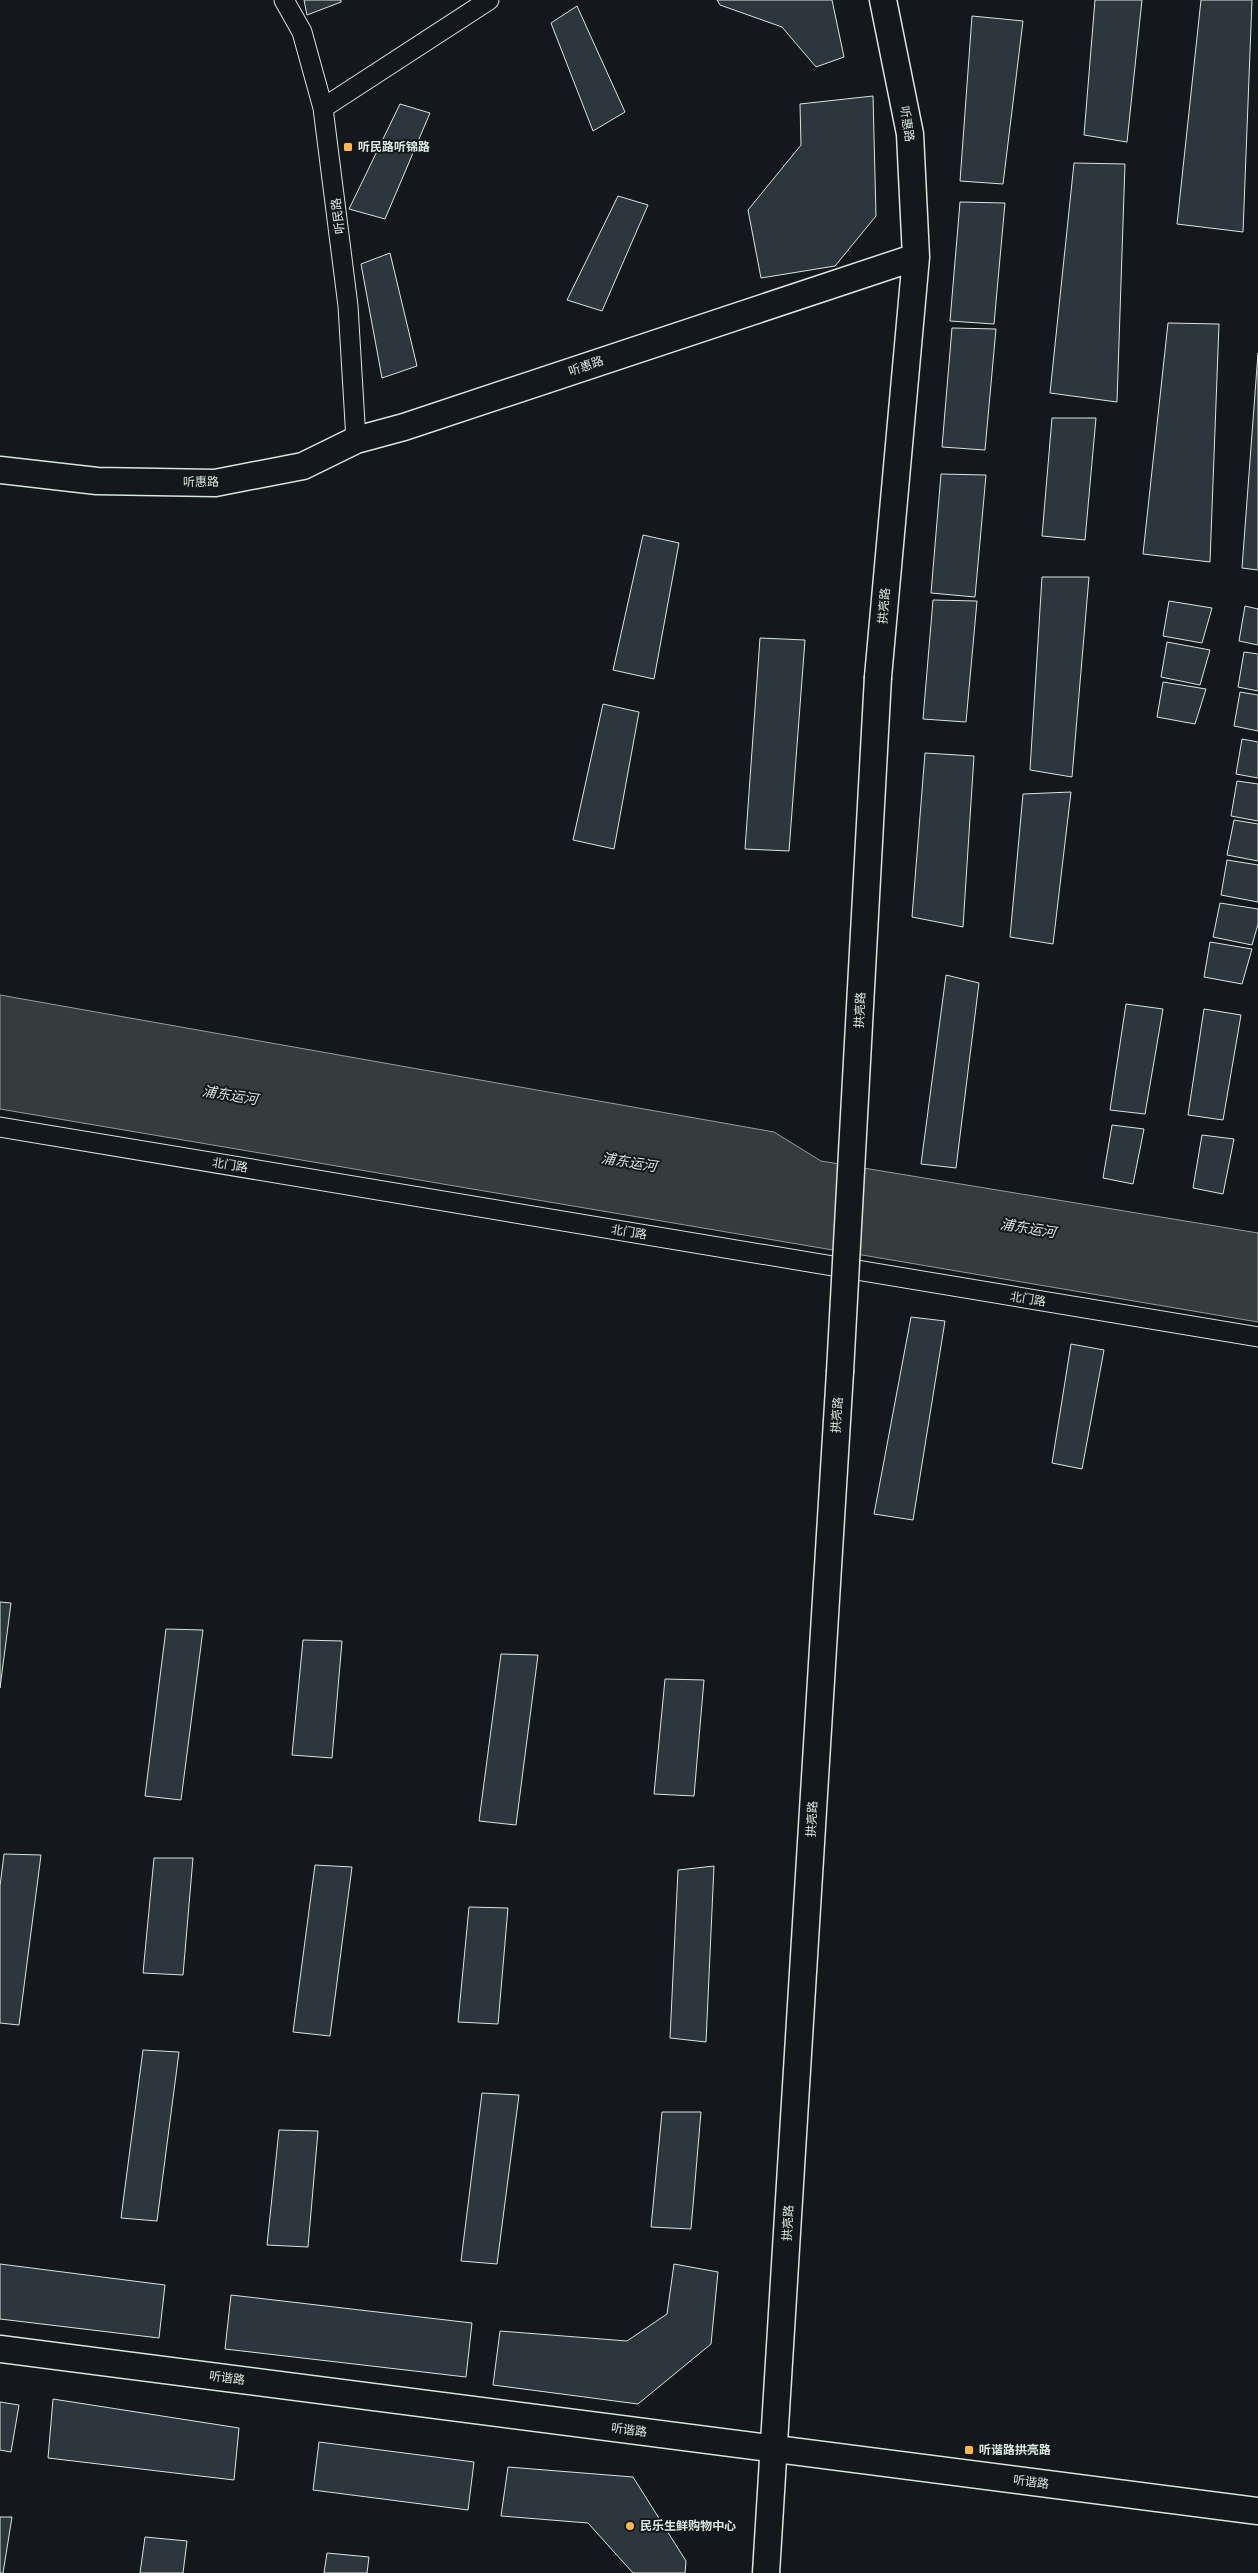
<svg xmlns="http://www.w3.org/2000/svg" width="1258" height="2573" font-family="Mulish,'Noto Sans SC',sans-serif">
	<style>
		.water { fill: #363b3e; stroke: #939e99 }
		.building { fill: #2c363c; stroke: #d8e6dc }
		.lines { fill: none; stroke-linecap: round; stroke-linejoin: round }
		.street-casing { stroke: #d8e6dc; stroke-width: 21 }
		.secondary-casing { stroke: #d8e6dc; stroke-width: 29 }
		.street { stroke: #14181c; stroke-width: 19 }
		.secondary { stroke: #14181c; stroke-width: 26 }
		.secondary-bridge-casing { stroke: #d8e6dc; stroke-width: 29; stroke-linecap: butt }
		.secondary-bridge { stroke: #14181c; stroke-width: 26 }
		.poi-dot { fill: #ffb74d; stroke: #14181c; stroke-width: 2 }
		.labels { text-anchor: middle; stroke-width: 4; stroke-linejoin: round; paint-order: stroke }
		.street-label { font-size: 12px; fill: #d8e6dc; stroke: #14181c }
		.poi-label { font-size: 12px; font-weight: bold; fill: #d8e6dc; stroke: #14181c; text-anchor: start }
		.water-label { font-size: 14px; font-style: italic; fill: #d8e6dc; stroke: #14181c }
	</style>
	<rect width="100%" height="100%" fill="#14181c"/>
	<path class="water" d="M0,995L774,1132L821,1161L1258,1233V1322L0,1109Z"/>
	<path class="building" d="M304,0H341V2L307,15Z
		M717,0H832L844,57L816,67L782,27L720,5Z
		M1095,0H1142L1127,142L1084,135Z
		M1201,0H1252L1243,232L1177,224Z
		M577,6L625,112L593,131L551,23Z
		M972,16L1023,21L1003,184L960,181Z
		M873,96L876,216L835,266L761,278L748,210L801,145L800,104Z
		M400,104L430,113L385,219L349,209Z
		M1074,163L1125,164L1117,402L1050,393Z
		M618,196L648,205L602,311L567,300Z
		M960,202L1005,203L994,324L950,321Z
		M390,253L417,366L382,378L361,264Z
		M1168,323L1219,324L1210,562L1143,554Z
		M952,328L996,329L985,450L942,447Z
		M1258,353V570L1242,568Z
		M1052,418H1096L1085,540L1042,536Z
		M941,474L986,475L975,597L931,593Z
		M643,535L679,543L654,679L613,670Z
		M1042,577H1089L1072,777L1030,770Z
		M933,600L977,601L966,722L923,719Z
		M1169,601L1212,608L1202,643L1163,636Z
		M1245,606L1258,609V645L1239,641Z
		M760,638L805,640L789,851L745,849Z
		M1167,642L1210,650L1200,685L1161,677Z
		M1244,652L1258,654V691L1238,687Z
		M1163,682L1206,689L1195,724L1157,717Z
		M1240,692L1258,695V731L1234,726Z
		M603,704L639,712L614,849L573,840Z
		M1242,739L1258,742V778L1236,774Z
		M925,753L974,756L963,927L912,917Z
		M1237,781L1258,784V821L1231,816Z
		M1071,792L1053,944L1010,937L1023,794Z
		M1234,820L1258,824V861L1227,855Z
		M1227,860L1258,865V902L1221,895Z
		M1220,903L1258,909V924L1252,945L1213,937Z
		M1210,942L1252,949L1242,984L1204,977Z
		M946,975L979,983L956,1168L921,1164Z
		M1126,1004L1163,1009L1145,1114L1110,1110Z
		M1204,1009L1241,1015L1223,1120L1188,1115Z
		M1112,1125L1144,1129L1133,1184L1103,1178Z
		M1202,1135L1234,1139L1223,1194L1193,1188Z
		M911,1317L945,1321L913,1520L874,1514Z
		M1071,1344L1104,1350L1082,1469L1052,1463Z
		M0,1602L11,1603L0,1688Z
		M166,1629L203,1630L181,1800L145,1796Z
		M303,1640L342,1641L332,1758L292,1755Z
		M501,1654L538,1655L516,1825L479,1821Z
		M665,1679L704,1680L694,1796L654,1794Z
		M4,1854L41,1855L19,2025L0,2023V1886Z
		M154,1858H193L183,1975L143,1973Z
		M315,1865L352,1867L330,2036L293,2032Z
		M714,1866L706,2042L670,2038L678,1870Z
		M469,1907L508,1908L498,2024L458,2022Z
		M143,2050L179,2052L157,2221L121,2218Z
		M482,2093L519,2095L497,2264L461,2261Z
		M662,2112H701L691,2229L651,2227Z
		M279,2130L318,2131L308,2247L267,2245Z
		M0,2264L165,2285L159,2338L0,2319Z
		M674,2264L718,2272L711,2344L638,2404L493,2385L500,2331L627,2341L667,2314Z
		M231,2295L472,2323L466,2377L225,2349Z
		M53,2399L239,2428L234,2480L48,2458Z
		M0,2402L19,2405L11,2452L0,2450Z
		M319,2442L474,2462L468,2510L313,2490Z
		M508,2467L633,2477L686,2561L685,2573H633L588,2523L501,2516Z
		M0,2517H12L3,2573H0Z
		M145,2537L187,2541L183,2573H140Z
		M327,2553L369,2557L367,2573H324Z"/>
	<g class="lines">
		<defs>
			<path id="street" d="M284,0L302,32L323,108L348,306L356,440
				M323,108L489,0
				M0,1127L1258,1337"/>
			<path id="secondary" d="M0,470L97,481L215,483L303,466L356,440L404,427L916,257
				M878,677L916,257L910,134L883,0
				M0,2349L1258,2511
				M766,2573L840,1372"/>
		</defs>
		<use href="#street" class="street-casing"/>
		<use href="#secondary" class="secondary-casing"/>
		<use href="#street" class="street"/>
		<use href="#secondary" class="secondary"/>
		<defs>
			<path id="secondary-bridge" d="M840,1372L878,677"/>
		</defs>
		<use href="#secondary-bridge" class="secondary-bridge-casing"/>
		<use href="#secondary-bridge" class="secondary-bridge"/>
	</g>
	<g class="poi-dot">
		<rect x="343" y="142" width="10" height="10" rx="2.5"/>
		<rect x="964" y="2445" width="10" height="10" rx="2.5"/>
		<circle cx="630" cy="2526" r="5"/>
	</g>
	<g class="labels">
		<g class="street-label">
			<text transform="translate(907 124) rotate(81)" y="4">听惠路</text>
			<text transform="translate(338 216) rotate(-97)" y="4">听民路</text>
			<text transform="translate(586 366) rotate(-19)" y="4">听惠路</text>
			<text transform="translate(201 482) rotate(-1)" y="4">听惠路</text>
			<text transform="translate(884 606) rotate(-85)" y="4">拱亮路</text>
			<text transform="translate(860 1010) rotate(-87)" y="4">拱亮路</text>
			<text transform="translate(230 1165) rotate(9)" y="4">北门路</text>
			<text transform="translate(629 1232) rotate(9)" y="4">北门路</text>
			<text transform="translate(1028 1299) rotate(9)" y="4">北门路</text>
			<text transform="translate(837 1415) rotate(-86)" y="4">拱亮路</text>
			<text transform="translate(812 1819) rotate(-87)" y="4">拱亮路</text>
			<text transform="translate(788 2223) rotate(-87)" y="4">拱亮路</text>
			<text transform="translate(227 2378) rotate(7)" y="4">听谐路</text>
			<text transform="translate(629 2430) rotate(7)" y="4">听谐路</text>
			<text transform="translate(1031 2482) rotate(7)" y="4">听谐路</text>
		</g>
		<g class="poi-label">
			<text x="358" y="151">听民路听锦路</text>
			<text x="979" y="2454">听谐路拱亮路</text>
			<text x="640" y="2530">民乐生鲜购物中心</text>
		</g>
		<g class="water-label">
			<text transform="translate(230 1095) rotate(9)" y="5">浦东运河</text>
			<text transform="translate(629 1162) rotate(9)" y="5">浦东运河</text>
			<text transform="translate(1028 1228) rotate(9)" y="5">浦东运河</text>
		</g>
	</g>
</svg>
